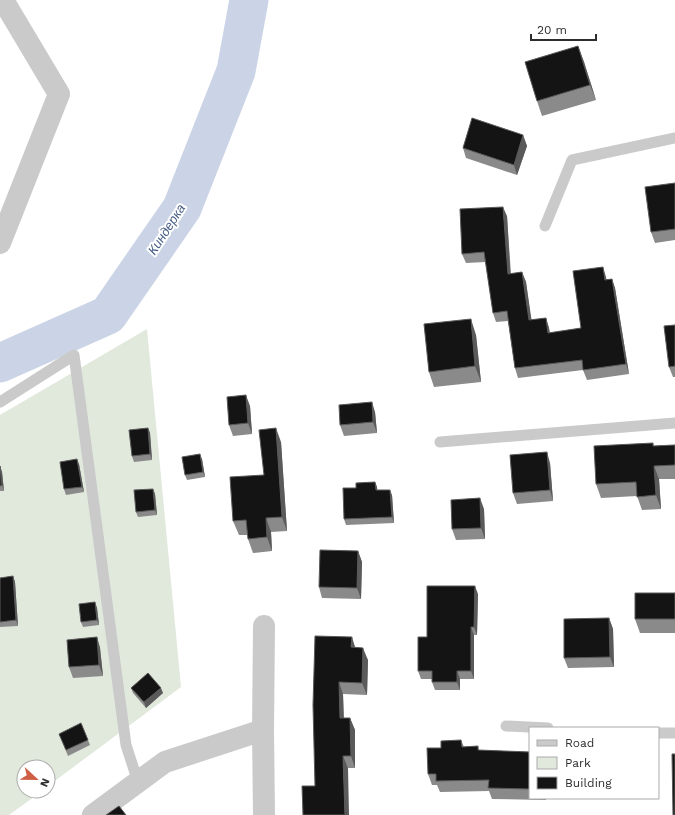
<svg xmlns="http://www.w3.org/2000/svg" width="675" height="815" font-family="'Work Sans',sans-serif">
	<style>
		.green { fill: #e0e9dc }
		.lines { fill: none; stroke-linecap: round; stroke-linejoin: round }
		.river { stroke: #cbd4e6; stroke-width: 39 }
		.service { stroke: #cacaca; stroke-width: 11 }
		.minor { stroke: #cacaca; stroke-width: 22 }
		.wall { fill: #8a8a8a }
		.shaded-wall { fill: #5a5a5a }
		.building { fill: #141414; stroke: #5a5a5a }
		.labels { text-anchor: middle; stroke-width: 4; stroke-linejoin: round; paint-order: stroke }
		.water-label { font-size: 13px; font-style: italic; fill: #465c84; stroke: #fff }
	</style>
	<rect width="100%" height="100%" fill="#fff"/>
	<path class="green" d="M147,329L181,687L48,786V767H24V791H42L9,815H0V415Z"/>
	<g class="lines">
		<path class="river" d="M0,363L108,315L182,208L236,71L249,0"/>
		<path class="service" d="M545,226L572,160L675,138
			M0,402L74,355L126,745L138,782
			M440,442L675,423
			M506,726L548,728
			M658,733H675"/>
		<path class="minor" d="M0,243L59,94L3,0
			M263,730L264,815
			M93,815L165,762L263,730L264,626"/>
	</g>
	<path class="wall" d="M578,46L584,62L596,100L542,116L537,101Z
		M523,135L527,146L517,175L466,158L463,148Z
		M675,183V240L655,243L651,232Z
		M507,216L511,274L522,272L526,282L531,320L546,318L549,328L550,333L581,328L606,277V279H612L615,288L629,374L587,380L583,370L518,378L515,368L508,321L496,322L493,313L486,262L466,263L462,254Z
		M675,325V377H673L669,367Z
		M476,335L481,382L434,387L429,372Z
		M250,406L252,434L233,436L229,425Z
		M375,412L377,433L344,436L340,425Z
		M148,428L150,433L152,460L134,462L132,456Z
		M281,442L287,531L271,532L272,551L253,553L248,539V535H239L233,521L264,475Z
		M653,443L654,446L675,445V479H659L661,509L642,510L637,496L601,498L596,484Z
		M202,459L205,477L187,480L185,475Z
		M550,463L553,501L517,504L513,493Z
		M79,464L84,492L66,495L64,489Z
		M0,466L2,472L4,491H0Z
		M375,482L377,487V490L392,495L394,523L346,525L344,519L356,488Z
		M153,489L155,494L157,515L138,517L136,512Z
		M484,509L485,539L456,540L452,529Z
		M358,551L362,562L361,599L322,598L319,587Z
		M13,576L15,582L18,626L0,627V578Z
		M675,593V633H640L635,619Z
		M478,594L477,635H474V679H460V690H435L432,682V679H421L418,671L427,637Z
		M95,602L97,608L99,625L83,627L81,622Z
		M609,618L613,629L614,667L568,668L564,658Z
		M97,637L100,648L103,676L73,678L69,667Z
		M355,648L368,660L367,695L343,694L344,718H350L355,730V768H348L313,705Z
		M131,688L163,693L146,708L133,693Z
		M59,734L88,740L90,745L68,756Z
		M461,740L464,747L478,746L479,750L530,752V798H546V800L492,799L489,791L440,792L437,785H432L428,774L441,748Z"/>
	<path class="shaded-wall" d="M578,46L584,62L596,100L590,85Z
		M523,135L527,146L517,175L514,165Z
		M503,207L507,216L511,284L508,274Z
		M603,267L606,277L608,289L605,280Z
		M522,272L526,282L533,330L529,320Z
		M612,279L615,288L629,374L626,364Z
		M546,318L549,328L551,343L548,333Z
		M471,319L476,335L481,382L475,366Z
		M246,395L250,406L252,434L248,423Z
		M372,402L375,412L377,433L373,422Z
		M148,428L150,433L152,460L150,454Z
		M276,428L281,442L287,531L282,517Z
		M547,452L550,463L553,501L550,490Z
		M200,454L202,459L205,477L203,472Z
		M77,459L79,464L84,492L82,487Z
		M0,466L2,472L4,491L2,485Z
		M654,466L659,479L661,509L656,495Z
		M375,482L377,487L378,496L376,490Z
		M153,489L155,494L157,515L155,510Z
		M390,490L392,495L394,523L392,517Z
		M480,498L484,509L485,539L481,528Z
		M266,518L271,532L272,551L267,537Z
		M358,551L362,562L361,599L357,588Z
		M13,576L15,582L18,626L16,620Z
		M475,586L478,594L477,635L474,627Z
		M95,602L97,608L99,625L97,620Z
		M609,618L613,629L614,667L610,657Z
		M471,627L474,635V679L471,671Z
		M97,637L100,648L103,676L99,665Z
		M352,637L356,650L351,647Z
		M363,648L368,660L367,695L362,683Z
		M457,671L460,679V690L457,682Z
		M339,682L343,694L344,730L340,718Z
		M161,688L163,693L146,708L144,702Z
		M350,718L355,730V768L351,756Z
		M343,756L348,768L349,815H345Z"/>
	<path class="building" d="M578,46L590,85L537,101L525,62Z
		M472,118L523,135L514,165L463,148Z
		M675,183V229L651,232L645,187Z
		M503,207L508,274L522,272L529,320L546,318L548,333L581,328L573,271L603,267L605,280L612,279L626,364L583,370L582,360L515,368L507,311L493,313L484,252L462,254L460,209Z
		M471,319L475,366L429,372L424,324Z
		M675,325V366L669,367L664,326Z
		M246,395L248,423L229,425L227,397Z
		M372,402L373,422L340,425L339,405Z
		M148,428L150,454L132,456L129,430Z
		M276,428L282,517L266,518L267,537L248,539L246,520L233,521L230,477L264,475L259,430Z
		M653,443V446L675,445V465L654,466L656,495L637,497L636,482L596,484L594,446Z
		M547,452L550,490L513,493L510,455Z
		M200,454L203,472L185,475L182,457Z
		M77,459L82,487L64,489L60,462Z
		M0,466L2,485L0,486Z
		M375,482L376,490H390L392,517L344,519L343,488H356V483Z
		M153,489L155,510L136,512L134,490Z
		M480,498L481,528L452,529L451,500Z
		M320,550L358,551L357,588L319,587Z
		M13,576L16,620L0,622V578Z
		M427,586H475L474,627H471V671H457V682H432V671H418V637H427Z
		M635,593H675V619H635Z
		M95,602L97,620L81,622L79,604Z
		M609,618L610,657L564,658V619Z
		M315,636L352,637L351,647L363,648L362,683L339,682L340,718H350L351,756H343L345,815H303L302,786H315L313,705Z
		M97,637L99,665L69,667L67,640Z
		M148,673L161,688L144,702L131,688Z
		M81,723L88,740L66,750L59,734Z
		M461,740L462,747L478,746V750L530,752V789L488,788L489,780L436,781V774H428L427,748H441V741Z
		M672,754H675V815H673Z
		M119,806L126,815H106Z"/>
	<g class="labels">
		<g class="water-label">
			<text transform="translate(166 229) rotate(-57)" y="5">Киндерка</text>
		</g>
	</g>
	<rect x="529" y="727" width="130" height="72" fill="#ffffff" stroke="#ababab"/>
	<rect x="537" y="740" width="20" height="6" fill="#cacaca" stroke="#ababab"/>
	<text x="565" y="747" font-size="12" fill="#2d2d2d">Road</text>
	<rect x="537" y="757" width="20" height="12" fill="#e0e9dc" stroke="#ababab"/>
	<text x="565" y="767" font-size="12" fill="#2d2d2d">Park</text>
	<rect x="537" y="777" width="20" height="12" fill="#141414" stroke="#ababab"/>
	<text x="565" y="787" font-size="12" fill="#2d2d2d">Building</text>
	<g transform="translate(36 779) rotate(112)"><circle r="19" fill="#ffffff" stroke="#ababab"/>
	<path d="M0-3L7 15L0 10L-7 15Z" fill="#ce5f45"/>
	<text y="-6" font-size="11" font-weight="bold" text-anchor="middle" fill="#2d2d2d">N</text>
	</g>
	<path d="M531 34v6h65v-6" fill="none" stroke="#2d2d2d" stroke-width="2"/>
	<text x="537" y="34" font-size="12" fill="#2d2d2d" stroke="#ffffff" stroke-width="3" paint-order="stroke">20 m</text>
</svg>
